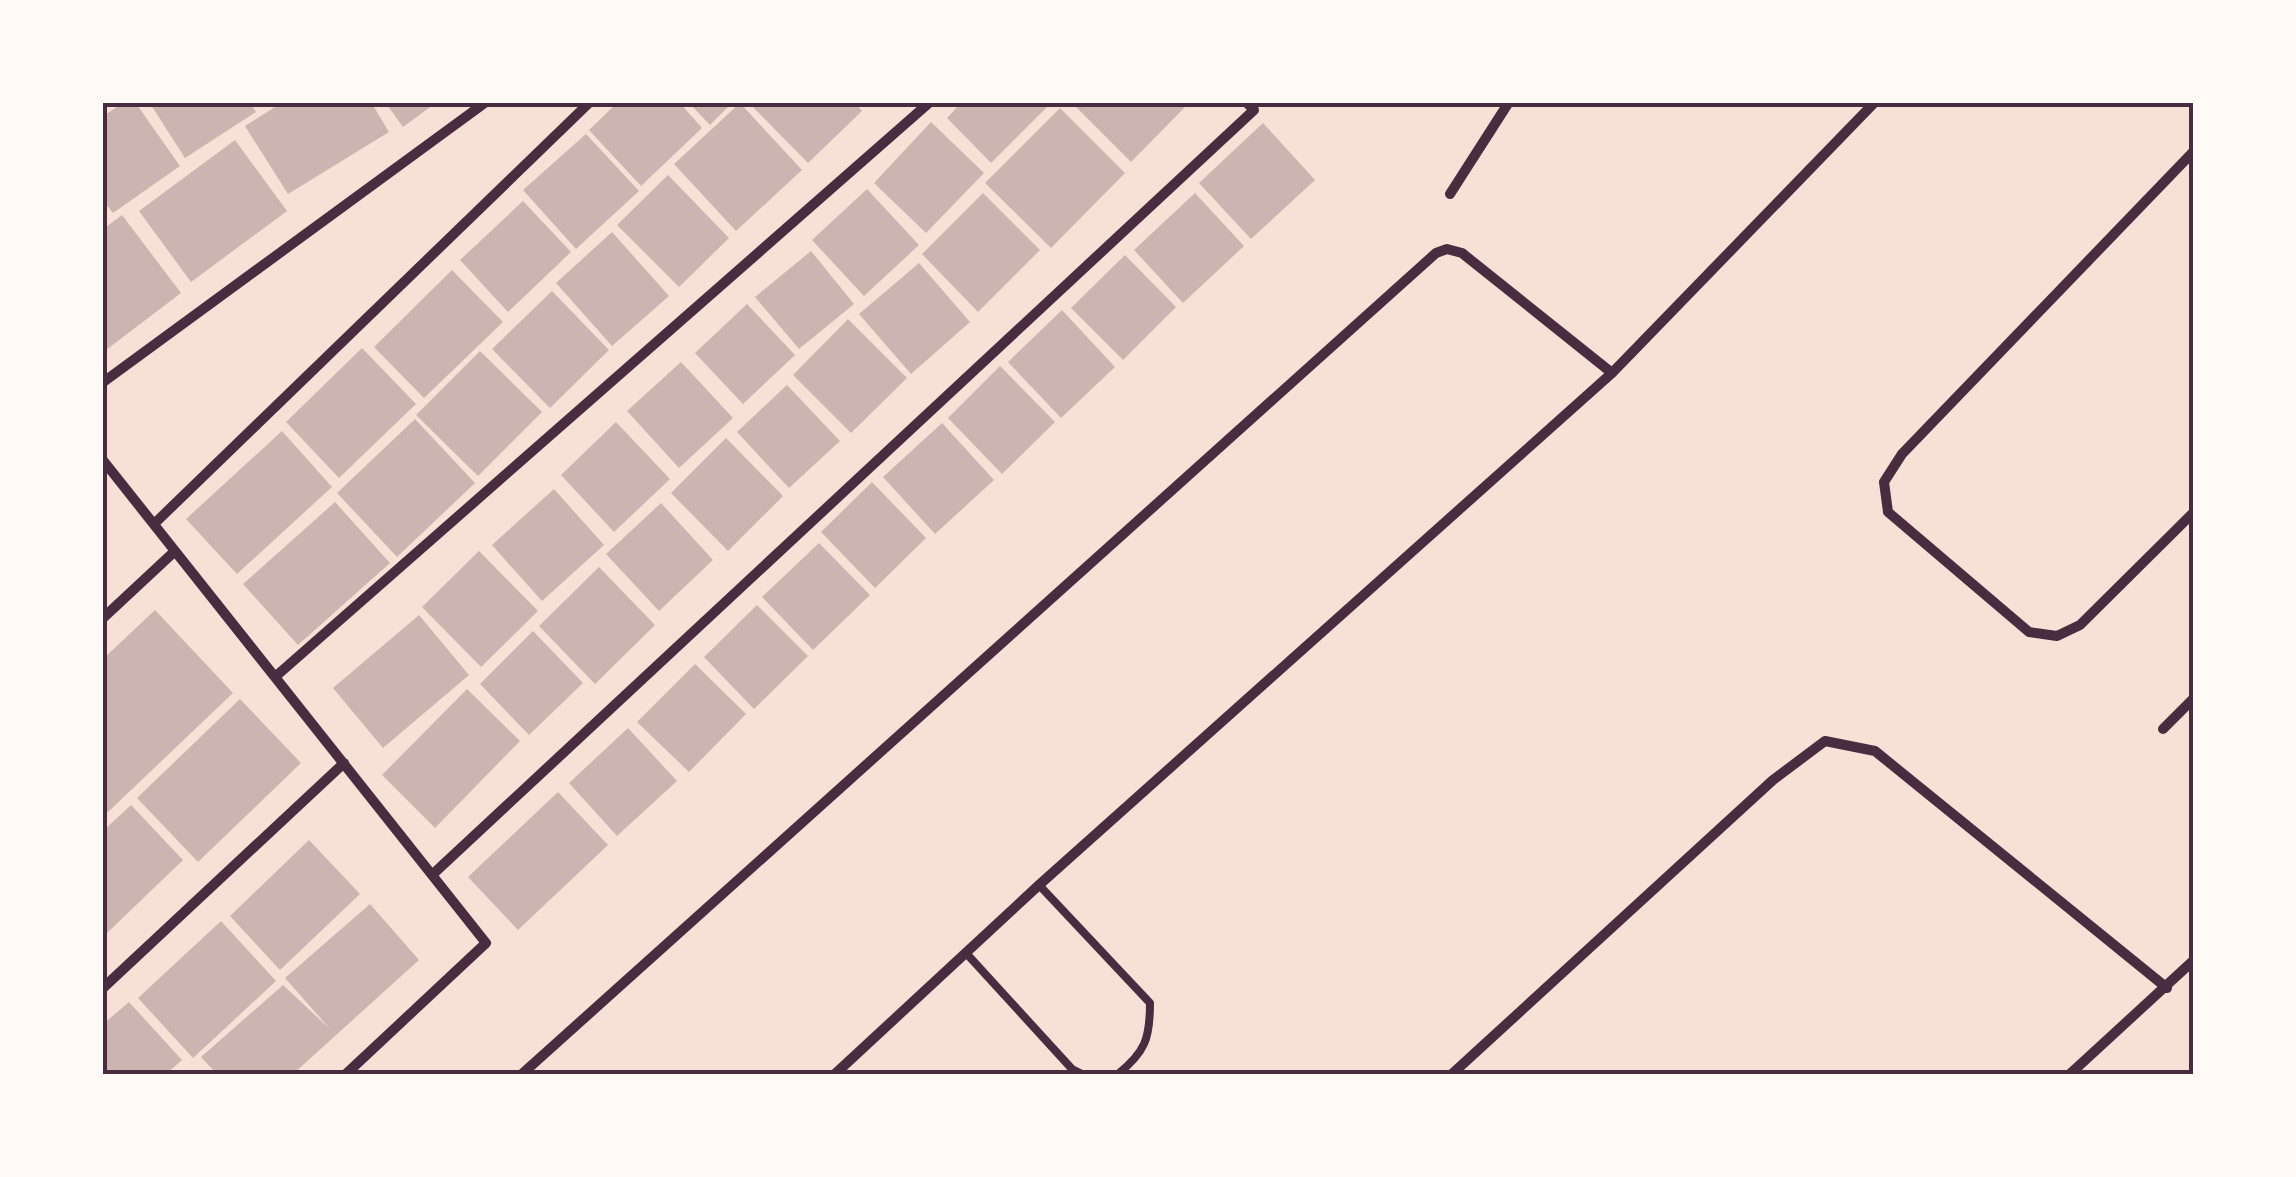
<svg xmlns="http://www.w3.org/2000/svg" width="2296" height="1177" font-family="Rubik,sans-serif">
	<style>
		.building { fill: #ccb4b1 }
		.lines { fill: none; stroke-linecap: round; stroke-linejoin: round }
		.service { stroke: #4a2c40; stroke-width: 8 }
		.minor { stroke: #4a2c40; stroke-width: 10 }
		.neatline { fill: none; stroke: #4a2c40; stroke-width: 4 }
	</style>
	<rect width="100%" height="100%" fill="#f7e1d7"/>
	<path class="building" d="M124,102H135L180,166L113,213L102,199V117Z
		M149,102H250L256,112L185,158Z
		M283,102H371L389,132L288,194L245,126Z
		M385,102H437L403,127Z
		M618,102H679L702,128L641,186L589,130Z
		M688,102H733L710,125Z
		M748,102H854L862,111L808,163Z
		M962,102H1045L1048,106L991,163L947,118Z
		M1081,102H1190L1131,162L1076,107Z
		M740,103L802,170L736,231L674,164Z
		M1060,108L1125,173L1051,248L985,183Z
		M931,122L984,173L926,233L874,183Z
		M1263,123L1315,180L1251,239L1199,183Z
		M586,134L639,191L576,249L523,190Z
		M235,140L287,211L191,282L139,211Z
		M668,175L729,238L679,287L617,225Z
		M867,189L919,245L864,296L812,240Z
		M983,193L1040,250L978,312L922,254Z
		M1195,193L1244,246L1183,303L1134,250Z
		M523,201L571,252L508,312L460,260Z
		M122,215L181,293L102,353V230Z
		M612,232L669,296L612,346L556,283Z
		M811,251L854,304L799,349L755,297Z
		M1125,255L1176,307L1123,360L1071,308Z
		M919,263L970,322L911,374L859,314Z
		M452,270L503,322L424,398L374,347Z
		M552,291L609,350L550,408L492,349Z
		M747,304L795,355L743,404L695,353Z
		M1062,310L1115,367L1061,418L1008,362Z
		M848,319L907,378L851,433L793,375Z
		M362,348L416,404L339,478L286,422Z
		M480,351L542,412L478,476L416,415Z
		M681,362L733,418L679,468L627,411Z
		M1000,366L1055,422L1002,474L948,418Z
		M787,385L840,441L789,488L737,432Z
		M415,419L475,483L397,557L337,493Z
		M616,422L670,479L614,532L561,475Z
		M942,423L994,480L935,534L883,477Z
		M282,431L332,487L237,574L186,519Z
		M726,438L783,496L728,551L671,493Z
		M872,482L926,538L875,588L821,532Z
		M554,489L604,545L542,601L492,545Z
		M335,502L390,563L298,645L243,584Z
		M661,503L713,560L659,611L606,554Z
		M819,543L870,595L813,650L762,597Z
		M479,551L538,611L481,667L422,607Z
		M599,567L655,625L595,684L539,626Z
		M757,605L808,656L754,709L704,657Z
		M155,610L233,693L108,812L102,806V660Z
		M419,615L469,675L383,748L333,688Z
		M533,631L583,683L529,735L480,684Z
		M695,664L746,714L689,772L637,722Z
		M467,689L520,741L435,828L382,775Z
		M240,699L301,763L198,862L137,798Z
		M628,728L677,781L617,836L569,783Z
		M558,792L608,845L518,930L468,877Z
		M131,805L183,860L107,933L102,928V832Z
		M309,840L360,894L280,970L230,916Z
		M370,904L419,960L293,1074H217L201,1057L283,985L330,1029L285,978Z
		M221,921L276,981L193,1058L138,998Z
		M129,1002L182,1060L166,1074H102V1025Z"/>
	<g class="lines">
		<path class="service" d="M1039,885L1150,1003C1150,1039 1145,1052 1118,1074
			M966,953L1072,1069L1082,1074"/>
		<path class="minor" d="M2194,151L1902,454L1884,482L1888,512L2029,632L2057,636L2080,625L2194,512
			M1450,194L1509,102
			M102,383L486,102
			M102,459L486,943L346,1074
			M154,524L590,102
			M102,619L175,551
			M275,677L930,102
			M2163,729L2194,698
			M432,875L1254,110L1246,102
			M102,989L344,763
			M522,1074L1436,253L1447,249L1462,253L1612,373
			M835,1074L1039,885L1612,373L1875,102
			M1452,1074L1773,780L1825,741L1875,751L2167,988
			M2070,1074L2194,960"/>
	</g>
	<rect width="2296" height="1177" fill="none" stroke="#fffaf5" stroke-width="210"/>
	<rect x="105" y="105" width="2086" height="967" class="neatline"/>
</svg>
